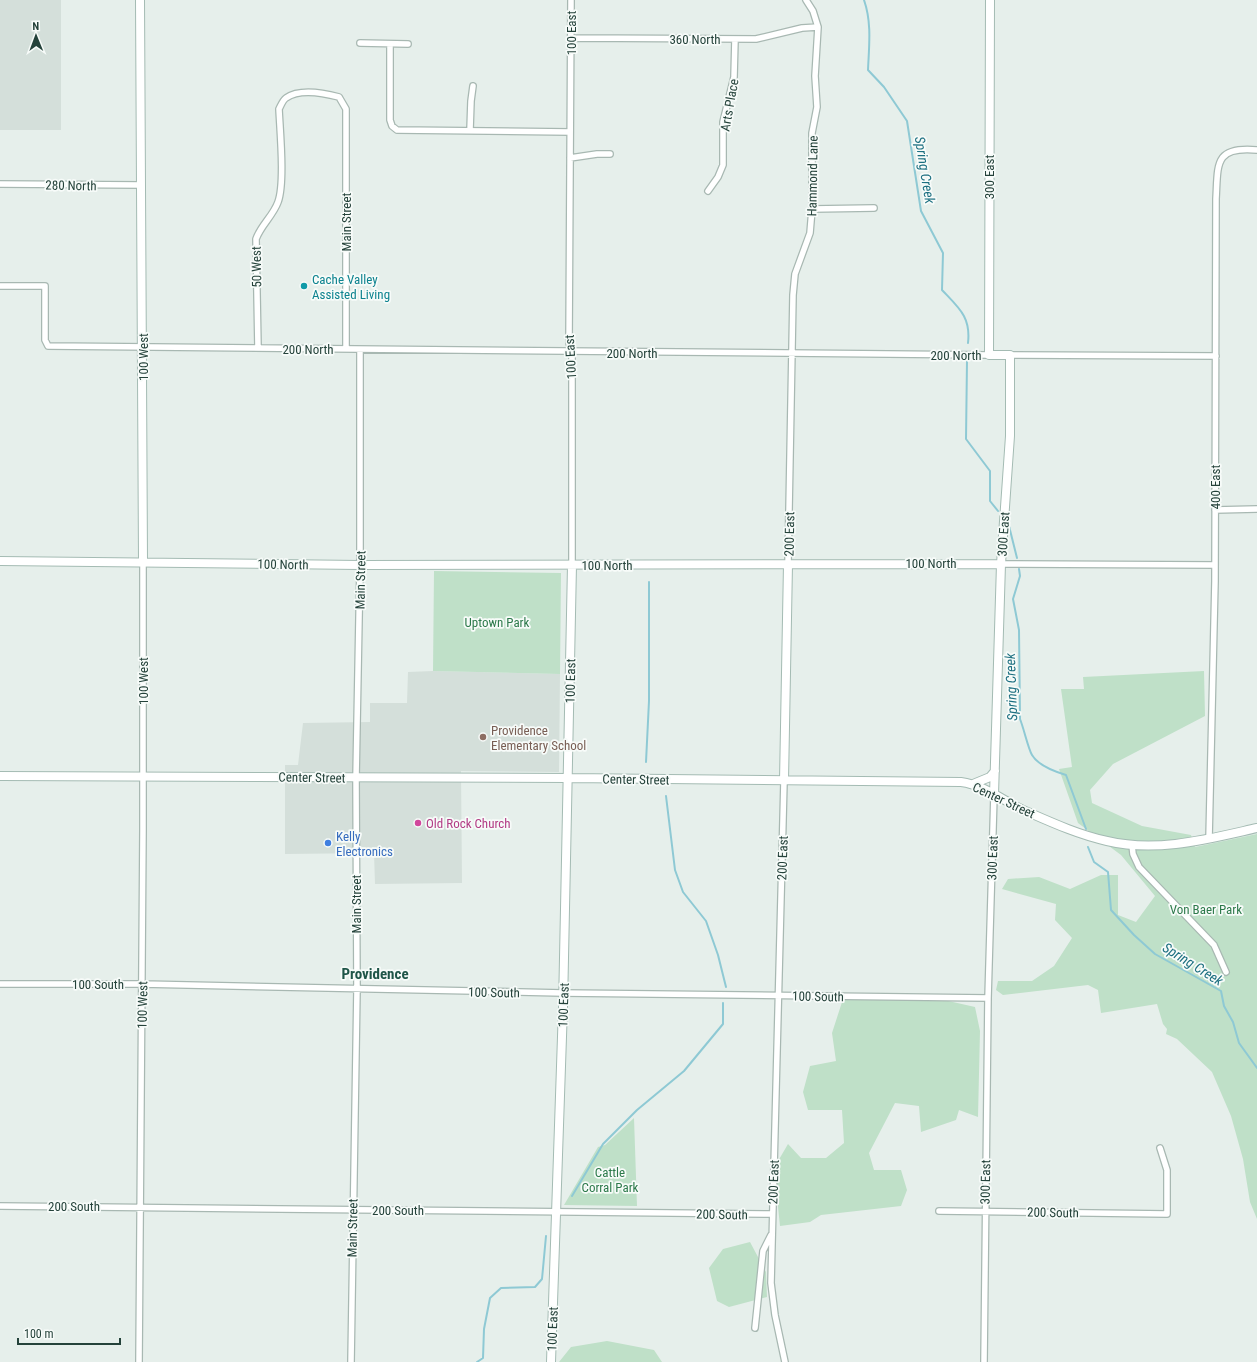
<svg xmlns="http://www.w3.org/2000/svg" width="1257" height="1362" font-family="'Roboto Condensed',sans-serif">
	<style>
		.built { fill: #d4dfda }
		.green { fill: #bfe0c8 }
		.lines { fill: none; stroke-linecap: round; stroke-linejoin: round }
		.stream { stroke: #8ec9d4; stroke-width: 2 }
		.street-casing { stroke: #a8b8b2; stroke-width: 8 }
		.secondary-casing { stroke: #a4bbb3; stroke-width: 10 }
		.street { stroke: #fff; stroke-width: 5.5 }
		.secondary { stroke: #fff; stroke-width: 8 }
		.culture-dot { fill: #0f9aa8; stroke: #f7fbf9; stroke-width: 1.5 }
		.education-dot { fill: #8d6e63; stroke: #f7fbf9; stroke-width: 1.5 }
		.hotel-dot { fill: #d1479c; stroke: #f7fbf9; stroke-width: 1.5 }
		.shop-dot { fill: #3f7fe0; stroke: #f7fbf9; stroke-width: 1.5 }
		.labels { text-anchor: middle; stroke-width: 3.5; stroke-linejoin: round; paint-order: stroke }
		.street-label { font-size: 13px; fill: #24423a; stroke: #f7fbf9 }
		.culture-label { font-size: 13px; fill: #0d838f; stroke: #f7fbf9; text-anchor: start }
		.park-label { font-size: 13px; fill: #2d7a4b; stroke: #f7fbf9 }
		.education-label { font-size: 13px; fill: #785e54; stroke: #f7fbf9; text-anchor: start }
		.hotel-label { font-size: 13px; fill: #b23c85; stroke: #f7fbf9; text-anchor: start }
		.shop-label { font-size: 13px; fill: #366cbe; stroke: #f7fbf9; text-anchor: start }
		.water-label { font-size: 14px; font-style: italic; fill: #1c6f80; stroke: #f7fbf9 }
		.quarter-label { font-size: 15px; font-weight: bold; fill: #1f5548; stroke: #f7fbf9 }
	</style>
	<rect width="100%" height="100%" fill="#e6efeb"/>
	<path class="built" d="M61,0V130H0V0Z
		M433,671L560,674L559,772L461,771L462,883L375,884L374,853L285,854V765H298L303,723L370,722V703H407L408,672Z"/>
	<path class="green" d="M434,571L561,573L560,674L433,671Z
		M1204,671L1205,716L1113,764L1090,790L1092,803L1142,826L1191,835L1195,847L1257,834V1219L1250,1202L1243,1159L1231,1116L1212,1072L1177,1039L1166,1034L1167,1029L1163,1024L1157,1004L1101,1013L1098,990L1088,985L1003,995L996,990L998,981H1032L1054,966L1072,938L1055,920L1056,904L1002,889L1008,879L1039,877L1070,889L1101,875H1118V915L1136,922L1155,896L1121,855L1078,823L1059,769L1072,767L1061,689H1084L1083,677Z
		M843,999L944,1000L975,1007L980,1031L978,1117L959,1110L956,1120L921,1132L919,1106L895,1103L869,1153L874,1170H901L907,1190L901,1206L821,1215L810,1222L780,1226L774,1168L788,1144L801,1158H826L844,1143L842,1110H808L803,1092L810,1066L836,1061L832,1033Z
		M634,1118L637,1206L564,1205L598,1147L605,1145Z
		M750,1242L766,1272L767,1297L729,1307L717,1301L709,1268L723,1249Z
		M607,1341L654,1350L662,1362H559L571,1347Z"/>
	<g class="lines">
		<path class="stream" d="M864,0C872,23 869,46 868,70L884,87L907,121L921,211L943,253L942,290C959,308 971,317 968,343
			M967,361L966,439L990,471V501L998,511
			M1008,522L1017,558
			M1019,569L1020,576L1013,599L1019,630L1020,719C1024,729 1028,748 1032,755C1038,765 1056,772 1066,775L1086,829
			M646,762L649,701V582
			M666,796L675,870L683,892L706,921L718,955L726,987
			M1088,847L1094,862L1108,872L1111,910L1134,935L1155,954L1221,991L1224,1006L1233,1022L1239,1043L1257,1068
			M572,1196L603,1144L637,1110L684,1071L723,1024V1003
			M477,1362L483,1358L484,1329L490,1298L501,1288L535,1287L542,1279L546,1236"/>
		<defs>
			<path id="street" d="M571,0L569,343L572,352V565
				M572,38L756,39L802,28L818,27
				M360,43L408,44
				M390,44V120L392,126L397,130L570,132
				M470,130L471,101L473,86
				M570,158L597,154H610
				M0,184L141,185
				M708,191L718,177L723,165V122L734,77L735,39
				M812,209L874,208
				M0,286H45V340L48,346L989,355
				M258,348L256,239C261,225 273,216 278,202C285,183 280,131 279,109C281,105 283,100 286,98C300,88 324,93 339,97L346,109V349
				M1010,355L1216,356
				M1215,510L1257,509
				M788,564L793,295L795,274L810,233L812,209V133L817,107L815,76L818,27L813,11L806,0
				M1001,564L1215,565
				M784,781L771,1283L775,1315L785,1362
				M1209,839L1215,581L1216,199C1218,164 1214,146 1257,150
				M1132,845L1133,854L1139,867L1214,945L1226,972
				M0,984H142L563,993L988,998
				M0,1206L772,1214
				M939,1211L1167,1214V1170L1160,1148
				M755,1328L763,1251L771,1235
				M139,1362L143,830V562
				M351,1362L357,989L356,778L360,565V350
				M984,1362L988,998L994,795"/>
			<path id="secondary" d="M140,0L143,562
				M990,0L989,355H1010V436L1001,564L994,795
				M0,561L360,565L1001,564
				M0,776L569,778L961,782C986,785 1007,804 1030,813C1055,824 1080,835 1107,841C1157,853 1208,839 1257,828
				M784,781L788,564
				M973,784L990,777L995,771
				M551,1362L563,1007L572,565"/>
		</defs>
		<use href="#street" class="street-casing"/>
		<use href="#secondary" class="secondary-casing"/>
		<use href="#street" class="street"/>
		<use href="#secondary" class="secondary"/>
	</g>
	<circle class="culture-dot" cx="304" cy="286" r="4"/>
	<circle class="education-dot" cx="483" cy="737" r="4"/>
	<circle class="hotel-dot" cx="418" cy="823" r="4"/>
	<circle class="shop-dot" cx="328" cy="843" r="4"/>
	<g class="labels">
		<g class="street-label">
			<text transform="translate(571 33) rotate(-90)" y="5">100 East</text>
			<text x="695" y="44">360 North</text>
			<text transform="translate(729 105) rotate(-80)" y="5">Arts Place</text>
			<text transform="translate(812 176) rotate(-89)" y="5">Hammond Lane</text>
			<text transform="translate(989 177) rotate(-90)" y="5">300 East</text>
			<text transform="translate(71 185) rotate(1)" y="5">280 North</text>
			<text transform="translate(346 222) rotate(-90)" y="5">Main Street</text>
			<text transform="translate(256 267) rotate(-91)" y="5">50 West</text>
			<text x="308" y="354">200 North</text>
			<text x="632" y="358">200 North</text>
			<text x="956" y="360">200 North</text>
			<text transform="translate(143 357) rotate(-90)" y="5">100 West</text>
			<text transform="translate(570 357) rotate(-93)" y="5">100 East</text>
			<text transform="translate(1215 487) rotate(-90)" y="5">400 East</text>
			<text transform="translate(789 534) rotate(-89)" y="5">200 East</text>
			<text transform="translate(1003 534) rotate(-86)" y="5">300 East</text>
			<text x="931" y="568">100 North</text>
			<text transform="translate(283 564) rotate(1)" y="5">100 North</text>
			<text x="607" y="570">100 North</text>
			<text transform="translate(360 580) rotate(-89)" y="5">Main Street</text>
			<text transform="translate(143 681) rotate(-90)" y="5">100 West</text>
			<text transform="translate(570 681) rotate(-89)" y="5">100 East</text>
			<text transform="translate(312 777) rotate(1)" y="5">Center Street</text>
			<text transform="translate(636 779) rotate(1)" y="5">Center Street</text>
			<text transform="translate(1004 800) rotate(25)" y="5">Center Street</text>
			<text transform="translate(782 858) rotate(-88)" y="5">200 East</text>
			<text transform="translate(992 858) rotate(-88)" y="5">300 East</text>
			<text transform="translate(356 904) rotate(-90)" y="5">Main Street</text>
			<text x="98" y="989">100 South</text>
			<text transform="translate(494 992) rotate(1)" y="5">100 South</text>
			<text transform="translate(818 996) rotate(1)" y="5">100 South</text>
			<text transform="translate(142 1005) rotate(-89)" y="5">100 West</text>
			<text transform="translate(563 1005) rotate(-88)" y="5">100 East</text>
			<text transform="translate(773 1182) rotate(-88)" y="5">200 East</text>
			<text transform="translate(985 1182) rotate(-89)" y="5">300 East</text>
			<text x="74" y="1211">200 South</text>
			<text x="398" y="1215">200 South</text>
			<text transform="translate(1053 1212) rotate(1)" y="5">200 South</text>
			<text transform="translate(722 1214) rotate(1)" y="5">200 South</text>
			<text transform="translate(352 1228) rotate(-89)" y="5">Main Street</text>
			<text transform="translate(552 1329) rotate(-88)" y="5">100 East</text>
		</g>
		<g class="culture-label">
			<text x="312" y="284">Cache Valley<tspan x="312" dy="15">Assisted Living</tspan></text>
		</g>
		<g class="park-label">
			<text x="497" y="627">Uptown Park</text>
			<text x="1206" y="914">Von Baer Park</text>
			<text x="610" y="1177">Cattle<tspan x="610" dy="15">Corral Park</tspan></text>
		</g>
		<g class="education-label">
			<text x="491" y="735">Providence<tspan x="491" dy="15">Elementary School</tspan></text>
		</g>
		<g class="hotel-label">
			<text x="426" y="828">Old Rock Church</text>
		</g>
		<g class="shop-label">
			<text x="336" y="841">Kelly<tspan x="336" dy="15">Electronics</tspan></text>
		</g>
		<g class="water-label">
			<text transform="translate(925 170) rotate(81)" y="5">Spring Creek</text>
			<text transform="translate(1011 687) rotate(-92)" y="5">Spring Creek</text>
			<text transform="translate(1193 964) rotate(32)" y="5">Spring Creek</text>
		</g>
		<g class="quarter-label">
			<text x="375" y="979">Providence</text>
		</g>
	</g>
	<g transform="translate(36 36) rotate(359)" stroke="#f7fbf9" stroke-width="3" paint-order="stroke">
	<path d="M0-3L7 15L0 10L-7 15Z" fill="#24423a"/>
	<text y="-6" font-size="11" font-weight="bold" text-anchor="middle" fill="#24423a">N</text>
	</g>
	<path d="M18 1338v6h102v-6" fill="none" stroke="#24423a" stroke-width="2"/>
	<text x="24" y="1338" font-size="12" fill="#24423a" stroke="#f7fbf9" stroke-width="3" paint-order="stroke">100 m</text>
</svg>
